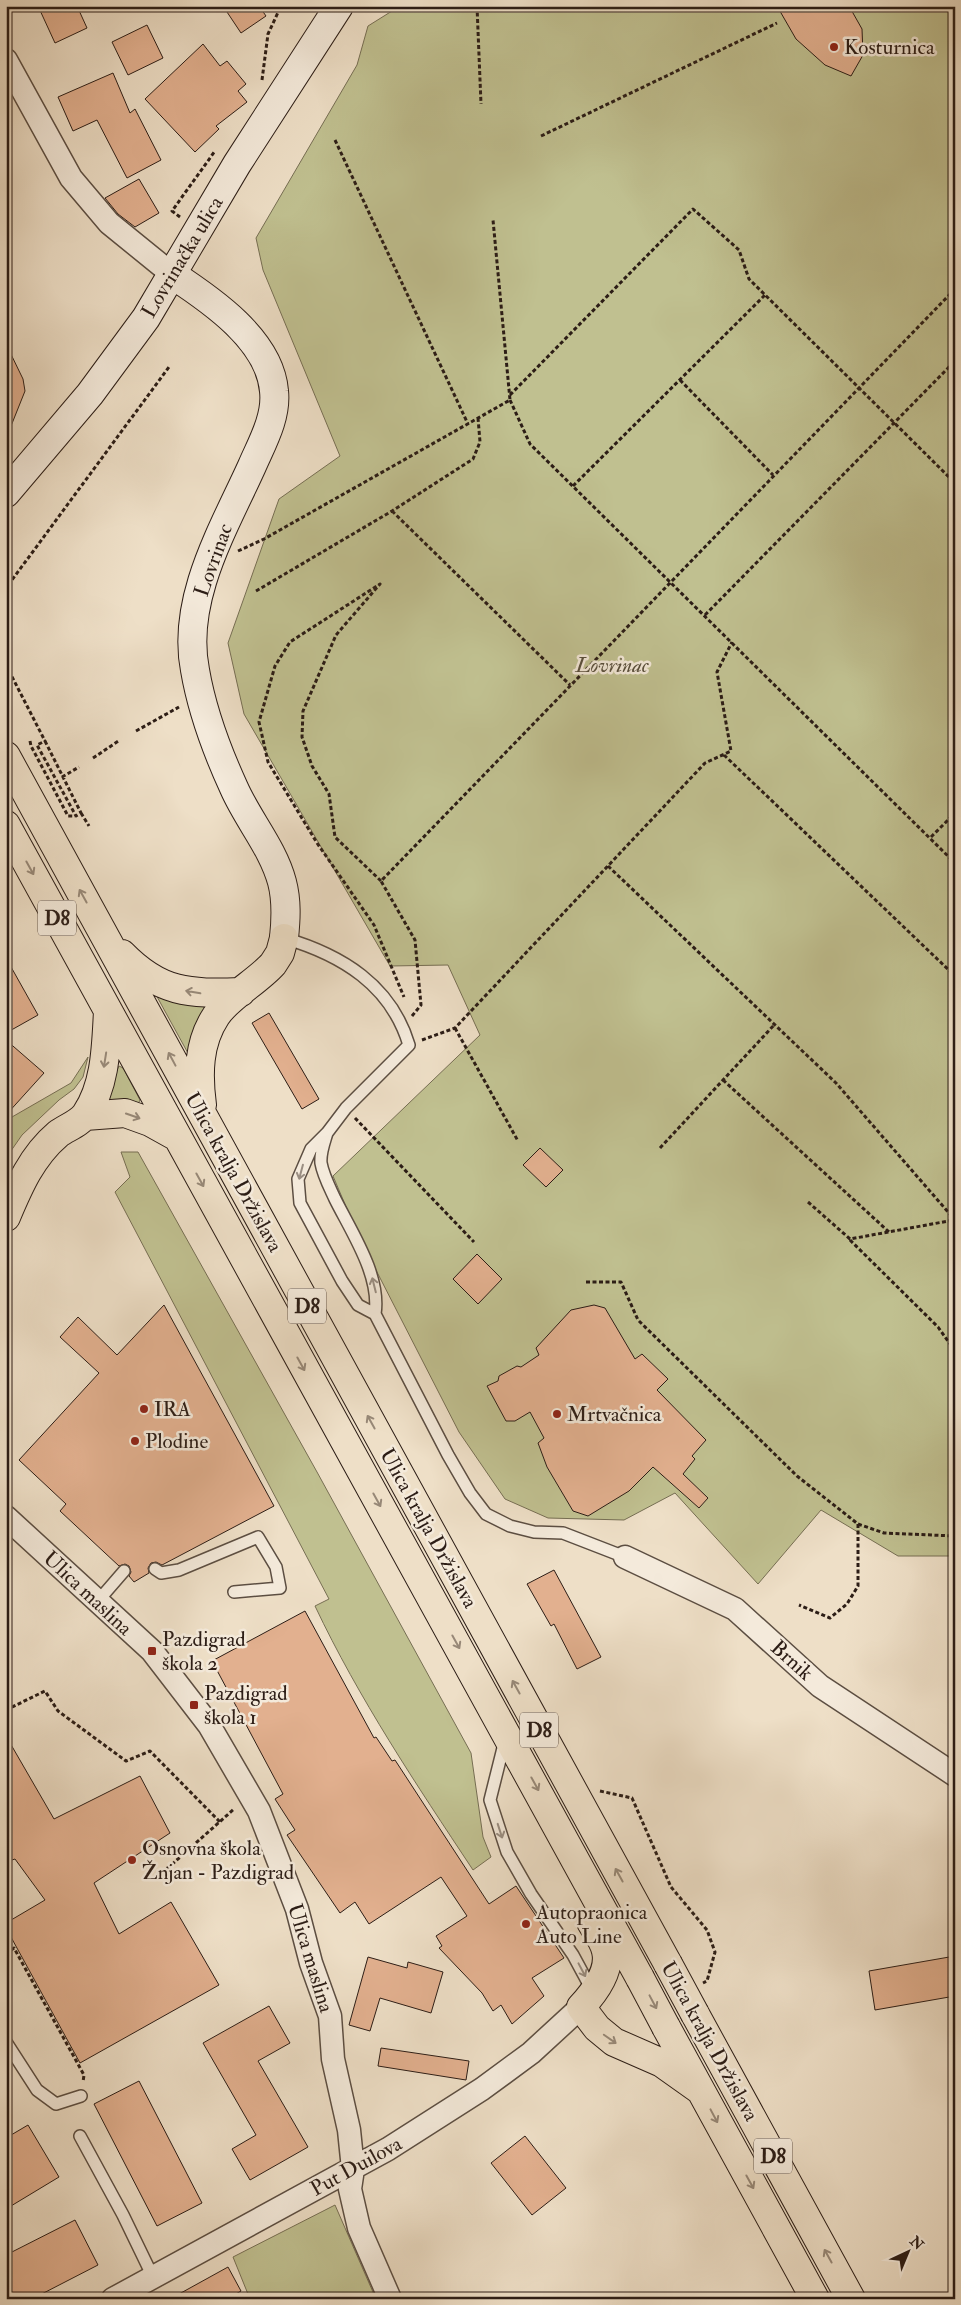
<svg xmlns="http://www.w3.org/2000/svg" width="961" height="2305" font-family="'IM FELL Double Pica',serif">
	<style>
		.green { fill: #c0c090; stroke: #766e53 }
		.building { fill: #e2b08f; stroke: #2c1d16 }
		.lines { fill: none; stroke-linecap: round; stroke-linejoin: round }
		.lane-casing { stroke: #5c4e42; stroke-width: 14 }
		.street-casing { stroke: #5c4e42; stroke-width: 25 }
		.secondary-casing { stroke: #2c1d16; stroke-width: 30 }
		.highway-casing { stroke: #2c1d16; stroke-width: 30 }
		.path { stroke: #2c1d16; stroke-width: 3; stroke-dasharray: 4 2.5; stroke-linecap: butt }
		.lane { stroke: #f4eadb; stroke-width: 11 }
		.street { stroke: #f4eadb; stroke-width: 22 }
		.secondary { stroke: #f4eadb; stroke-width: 28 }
		.highway { stroke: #eedfc7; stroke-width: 28 }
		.highway-bridge-casing { stroke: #2c1d16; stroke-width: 30; stroke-linecap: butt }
		.highway-bridge { stroke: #eedfc7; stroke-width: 28 }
		.oneway { stroke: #978877 }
		.oneway2 { stroke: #9a8e82 }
		.poi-dot { fill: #8f2418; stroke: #f4eadb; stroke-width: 2 }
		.labels { text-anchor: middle; stroke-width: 5; stroke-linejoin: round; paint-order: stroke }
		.shield { fill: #f4eadb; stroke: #685a51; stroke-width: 1 }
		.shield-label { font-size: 20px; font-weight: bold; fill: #2c1d16 }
		.poi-label { font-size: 21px; fill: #2c1d16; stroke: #f4eadb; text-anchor: start }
		.street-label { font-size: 21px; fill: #2c1d16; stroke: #f4eadb }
		.park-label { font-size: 21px; font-style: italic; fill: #584e3b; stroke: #f4eadb }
	</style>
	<rect width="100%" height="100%" fill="#eedfc7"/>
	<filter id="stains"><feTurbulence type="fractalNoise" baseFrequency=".004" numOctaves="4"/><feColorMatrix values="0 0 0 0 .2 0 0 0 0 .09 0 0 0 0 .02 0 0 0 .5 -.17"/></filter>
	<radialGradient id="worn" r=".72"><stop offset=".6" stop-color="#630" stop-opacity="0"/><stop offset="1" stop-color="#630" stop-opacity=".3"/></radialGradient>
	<path class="green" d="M400,6H955V1556H898L821,1510L758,1584L675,1493L624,1520L548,1518L505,1499L459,1432L358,1235L333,1176L480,1035L448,965L390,966L244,714L228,643L279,499L340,456L263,270L256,238L357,65L368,26Z
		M155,993L180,1003L209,1007L189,1055Z
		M88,1057L83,1077L74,1089L59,1100L22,1135L6,1158V1128L12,1117L71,1083Z
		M119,1066L123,1068L140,1100L138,1104L108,1103L105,1095Z
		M121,1152H138L317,1472L471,1753L483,1837L491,1857L473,1870C416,1784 359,1699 315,1606L329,1599L115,1192L130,1177Z
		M335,2205L376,2299H250L233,2257Z"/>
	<path class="building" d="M38,6H77L87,28L55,43Z
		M223,6H259L266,16L241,33Z
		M777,6H849L862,29L863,55L851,76L825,65L796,39Z
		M147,25L163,58L128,75L112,42Z
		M203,44L220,66L227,61L246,84L238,91L247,102L216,126L219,129L195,152L145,99Z
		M113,73L130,113L135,109L161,160L127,178L97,120L73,131L58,97Z
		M139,179L159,213L135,227L118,214L105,198Z
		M6,344L23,379L25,391L7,436Z
		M6,958L38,1015L6,1033Z
		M269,1013L319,1099L302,1109L252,1023Z
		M6,1040L44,1073L6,1115Z
		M540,1148L563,1170L546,1187L523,1165Z
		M477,1254L502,1279L478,1304L453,1279Z
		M164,1305L274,1506L162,1565L156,1562L151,1563L148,1568L149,1573L134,1582L129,1576L131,1572L129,1566L125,1564L119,1566L60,1511L66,1504L19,1460L99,1373L60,1337L78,1317L117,1355Z
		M594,1305L605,1308L635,1359L642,1354L668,1379L657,1390L706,1440L692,1456L695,1459L683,1474L708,1498L699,1508L653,1467L629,1491L588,1516L573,1511L547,1467L538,1443L544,1438L530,1412L515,1421H506L487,1386L498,1381L499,1376L517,1366L521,1367L539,1355L536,1348L571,1310Z
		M554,1570L601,1657L577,1669L554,1624L551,1626L527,1584Z
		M305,1611L374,1738L376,1737L392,1761L395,1760L489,1904L516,1886L564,1958L532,1978L544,1996L512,2024L501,2005L493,2011L482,1993L439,1948L442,1946L436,1936L467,1916L441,1877L369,1924L355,1902L340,1913L287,1835L295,1830L275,1799L283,1794L212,1661Z
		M6,1736L54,1819L140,1776L170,1833L94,1883L119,1934L171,1902L219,1985L80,2063L6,1928V1923L45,1900L15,1859L6,1862Z
		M955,1956V1996L875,2010L869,1971Z
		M368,1957L407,1968L408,1962L443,1972L431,2013L380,1998L370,2031L349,2025Z
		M269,2006L290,2043L258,2061L308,2147L250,2180L232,2149L256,2135L203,2043Z
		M381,2048L469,2061L466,2080L378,2066Z
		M139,2081L202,2203L157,2226L94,2104Z
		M28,2125L59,2177L6,2209V2138Z
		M525,2136L566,2188L532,2215L491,2163Z
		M75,2220L98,2265L32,2299H6V2255Z
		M228,2267L241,2291L227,2299H170Z"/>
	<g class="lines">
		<defs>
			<path id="lane" d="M284,938C342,955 391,985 409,1045L346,1108L327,1133L311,1149L298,1179L300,1203L342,1281L358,1305L375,1314C381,1276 352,1233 335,1199C330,1188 323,1175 321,1163C320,1153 324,1143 327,1133
				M375,1314L448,1455L470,1493L486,1514L510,1526L534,1532L563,1533L625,1557
				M155,1569L161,1573L179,1570L258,1537L276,1567L280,1588L234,1592
				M98,1601L124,1571
				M505,1740L490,1800L507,1852L531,1894L573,1955L593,1992
				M6,2042L37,2090L56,2104L81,2096
				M80,2136L123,2215L153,2277"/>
			<path id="street" d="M6,60L71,178L109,223L173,275
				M6,1517L152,1651L209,1725L259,1811L297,1909L311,1963L330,2016L333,2059L349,2130L353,2169L350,2189L359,2228L390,2299
				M625,1557L735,1609L820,1686L955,1775
				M113,2299L388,2149L482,2089L531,2053L581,2007"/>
			<path id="secondary" d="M173,275C211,300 270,340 274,391C277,417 262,443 252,466C224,528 181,599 195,670C202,711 217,751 234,788C248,820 273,848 282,882C287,901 286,919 284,938
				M6,493L90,394L146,318L237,164L339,6"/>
			<path id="highway" d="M6,756L668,1964
				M6,825L640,1978
				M122,954C160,993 189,994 241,992
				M202,1105C198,1075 198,1043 216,1016C227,998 258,981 273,964L280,953L284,938
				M85,1116L125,1113L150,1122L177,1137
				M6,1217C19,1186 32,1156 58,1134C66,1128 80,1123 86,1114C106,1084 106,1046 108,1011
				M591,1922C596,1931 604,1941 606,1951C611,1971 593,1994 581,2007L597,2028L614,2042L662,2063L700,2090
				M695,2014L851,2299
				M666,2027L815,2299"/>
		</defs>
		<use href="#lane" class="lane-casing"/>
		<use href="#street" class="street-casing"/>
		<use href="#secondary" class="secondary-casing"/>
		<use href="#highway" class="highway-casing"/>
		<path class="path" d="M477,6L481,104
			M262,80L268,34L281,6
			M541,136L777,23
			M335,140L468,424
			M180,217L172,211L215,151
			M680,380L773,475
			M510,395L693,209L739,250L749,279L955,483
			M510,400L530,444L955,863
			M573,486L765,295
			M392,511L570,685
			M238,551L264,539L510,400L493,220
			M6,591L9,584L169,367
			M256,591L392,511L473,459L480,442L478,418
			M705,615L955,361
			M6,665L45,741
			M136,731L179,707
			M30,741L31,746L68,816H75
			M45,741L81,813L76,816L37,745Z
			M724,755L955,976
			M93,758L120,740
			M62,777L79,767
			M81,813L89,826
			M931,837L955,813
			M608,866L836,1083L955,1220
			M6,880L8,884L6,891
			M381,881L335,837L329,794L312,766L302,737L303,711L336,635L380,584L290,642L275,666L259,722L268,762L317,843L374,925L404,997
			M412,1016L421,1005L415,940L381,881L955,289
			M455,1028L518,1141
			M422,1040L455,1028L705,763L731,751L717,672L732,642
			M723,1080L889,1232
			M355,1118L474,1242
			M660,1148L775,1024
			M808,1202L850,1239L954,1220
			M850,1240L938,1327L950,1344
			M586,1282H621L638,1320L797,1476L858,1524V1586L847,1604L830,1618L799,1605
			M858,1524L884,1533L955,1536
			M6,1710L45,1691L58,1711L126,1761L150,1751L220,1822
			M600,1791L632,1798L671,1887L707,1930L715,1952L707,1981L703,1983
			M156,1876L169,1867L234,1809
			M6,1954L14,1948L84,2075L83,2082"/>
		<use href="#lane" class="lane"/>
		<use href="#street" class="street"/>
		<use href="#secondary" class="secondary"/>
		<use href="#highway" class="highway"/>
		<defs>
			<path id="highway-bridge" d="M668,1964L695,2014
				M640,1978L666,2027"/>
		</defs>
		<use href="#highway-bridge" class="highway-bridge-casing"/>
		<use href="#highway-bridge" class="highway-bridge"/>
	</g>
	<defs><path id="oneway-shaft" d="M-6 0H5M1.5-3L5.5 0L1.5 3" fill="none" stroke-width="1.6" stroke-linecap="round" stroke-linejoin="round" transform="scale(1.25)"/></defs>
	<g class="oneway">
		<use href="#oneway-shaft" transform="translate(30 868) rotate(61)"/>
		<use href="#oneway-shaft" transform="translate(83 896) rotate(-119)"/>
		<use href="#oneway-shaft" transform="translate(193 992) rotate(-170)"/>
		<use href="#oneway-shaft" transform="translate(172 1059) rotate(-118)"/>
		<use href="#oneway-shaft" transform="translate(105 1060) rotate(99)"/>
		<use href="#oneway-shaft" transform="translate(133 1116) rotate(19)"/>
		<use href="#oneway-shaft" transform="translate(200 1180) rotate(61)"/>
		<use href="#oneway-shaft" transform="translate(301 1364) rotate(61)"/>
		<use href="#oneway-shaft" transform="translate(371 1422) rotate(-119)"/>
		<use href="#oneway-shaft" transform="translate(377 1500) rotate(61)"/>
		<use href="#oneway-shaft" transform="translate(456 1642) rotate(61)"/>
		<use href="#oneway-shaft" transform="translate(516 1687) rotate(-119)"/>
		<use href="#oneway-shaft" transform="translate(535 1784) rotate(61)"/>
		<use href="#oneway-shaft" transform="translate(619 1875) rotate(-119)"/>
		<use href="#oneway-shaft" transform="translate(653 2002) rotate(62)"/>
		<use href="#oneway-shaft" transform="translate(610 2039) rotate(35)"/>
		<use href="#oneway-shaft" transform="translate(714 2116) rotate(62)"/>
		<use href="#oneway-shaft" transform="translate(750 2182) rotate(61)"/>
		<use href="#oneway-shaft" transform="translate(828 2256) rotate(-119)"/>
	</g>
	<g class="oneway2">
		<use href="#oneway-shaft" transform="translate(301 1172) rotate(105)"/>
		<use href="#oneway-shaft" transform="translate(374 1285) rotate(-104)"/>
		<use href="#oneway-shaft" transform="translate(500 1831) rotate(72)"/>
		<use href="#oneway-shaft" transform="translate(582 1970) rotate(62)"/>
	</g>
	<g class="poi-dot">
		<circle cx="834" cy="47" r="5"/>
		<circle cx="144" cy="1409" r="5"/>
		<circle cx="557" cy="1414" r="5"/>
		<circle cx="135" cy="1441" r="5"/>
		<rect x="147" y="1646" width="10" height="10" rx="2.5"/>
		<rect x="189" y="1700" width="10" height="10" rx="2.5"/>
		<circle cx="132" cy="1860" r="5"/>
		<circle cx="526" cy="1924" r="5"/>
	</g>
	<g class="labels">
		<g class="shield">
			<rect x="38" y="900.5" width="38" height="35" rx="4"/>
			<rect x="288" y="1288.5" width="38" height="35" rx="4"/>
			<rect x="520" y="1712.5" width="38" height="35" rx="4"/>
			<rect x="754" y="2138.5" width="38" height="35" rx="4"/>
		</g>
		<g class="shield-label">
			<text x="57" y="925">D8</text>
			<text x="307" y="1313">D8</text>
			<text x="539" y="1737">D8</text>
			<text x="773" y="2163">D8</text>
		</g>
		<g class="poi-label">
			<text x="844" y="54">Kosturnica</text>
			<text x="154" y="1416">IRA</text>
			<text x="567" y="1421">Mrtvačnica</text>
			<text x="145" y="1448">Plodine</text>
			<text x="162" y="1646">Pazdigrad<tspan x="162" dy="24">škola 2</tspan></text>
			<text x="204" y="1700">Pazdigrad<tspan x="204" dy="24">škola 1</tspan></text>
			<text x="142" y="1855">Osnovna škola<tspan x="142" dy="24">Žnjan - Pazdigrad</tspan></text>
			<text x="536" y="1919">Autopraonica<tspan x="536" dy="24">Auto Line</tspan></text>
		</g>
		<g class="street-label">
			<text transform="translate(182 257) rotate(-59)" y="7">Lovrinačka ulica</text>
			<text transform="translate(213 560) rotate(-70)" y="7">Lovrinac</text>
			<text transform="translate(234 1172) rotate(61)" y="7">Ulica kralja Držislava</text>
			<text transform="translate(429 1528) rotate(61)" y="7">Ulica kralja Držislava</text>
			<text transform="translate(88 1593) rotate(43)" y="7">Ulica maslina</text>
			<text transform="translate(792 1660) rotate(42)" y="7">Brnik</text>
			<text transform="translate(311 1958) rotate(73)" y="7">Ulica maslina</text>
			<text transform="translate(710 2041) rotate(61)" y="7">Ulica kralja Držislava</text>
			<text transform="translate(356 2166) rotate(-29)" y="7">Put Duilova</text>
		</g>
		<g class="park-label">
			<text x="612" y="672">Lovrinac</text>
		</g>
	</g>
	<rect width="961" height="2305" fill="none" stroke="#eedfc7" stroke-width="25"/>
	<rect x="8" y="8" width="946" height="2290" fill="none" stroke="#2c1d16" stroke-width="2.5"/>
	<rect x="12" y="12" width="936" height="2280" fill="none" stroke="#2c1d16"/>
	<g transform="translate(908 2252) rotate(44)" stroke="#f4eadb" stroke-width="4" paint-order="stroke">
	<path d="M0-4L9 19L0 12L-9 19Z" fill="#2c1d16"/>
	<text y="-8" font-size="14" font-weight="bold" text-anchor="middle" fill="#2c1d16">N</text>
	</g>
	<rect width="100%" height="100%" filter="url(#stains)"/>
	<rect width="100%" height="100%" fill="url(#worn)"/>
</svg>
